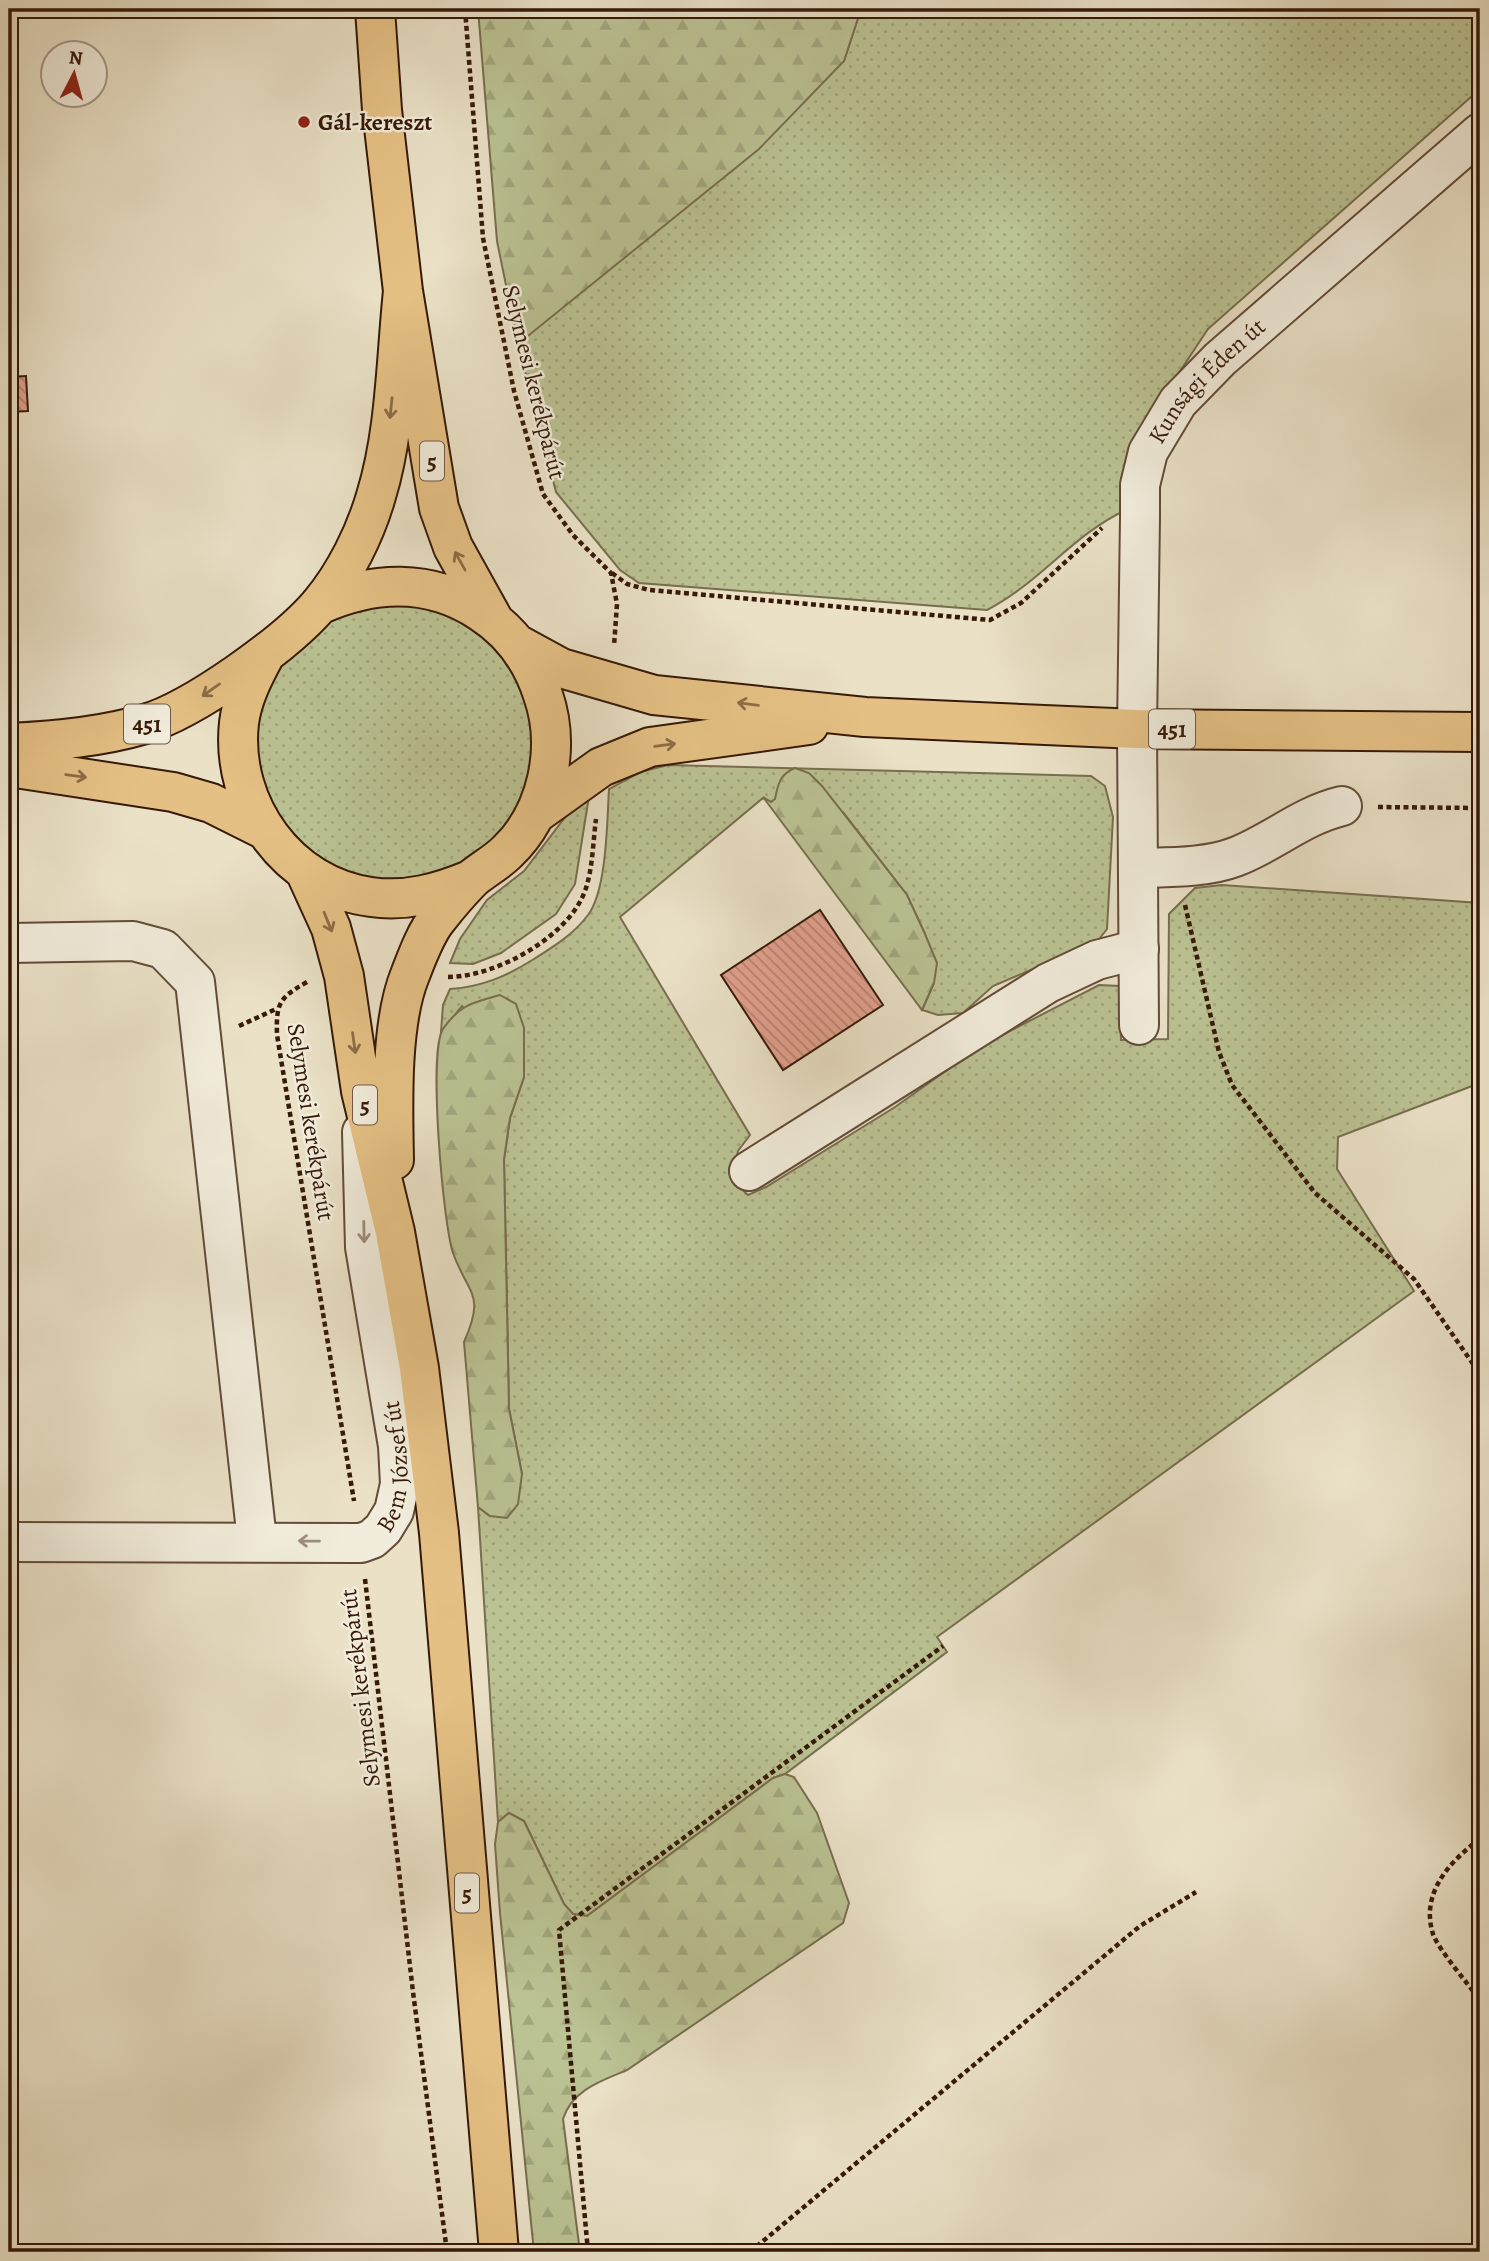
<svg xmlns="http://www.w3.org/2000/svg" width="1489" height="2261" font-family="Alegreya,serif">
	<style>
		.grass { fill: url(#grass-dots); stroke: #786e4e; stroke-width: 2 }
		.forest { fill: url(#forest-firs); stroke: #786e4e; stroke-width: 2 }
		.building { fill: url(#building-back-hatch); stroke: #361908; stroke-width: 2 }
		.lines { fill: none; stroke-linecap: round; stroke-linejoin: round }
		.minor-casing { stroke: #634b38; stroke-width: 42 }
		.major-casing { stroke: #361908; stroke-width: 42 }
		.path { stroke: #361908; stroke-width: 4.5; stroke-dasharray: 5 3.5; stroke-linecap: butt }
		.minor { stroke: #f1ecdb; stroke-width: 38 }
		.major { stroke: #e5c084; stroke-width: 38 }
		.oneway { stroke: #8e6c46 }
		.oneway2 { stroke: #9d8d7c }
		.poi-dot { fill: #8f2418; stroke: #f1ecdb; stroke-width: 2.5 }
		.labels { text-anchor: middle; stroke-width: 5; stroke-linejoin: round; paint-order: stroke }
		.shield { fill: #f1ecdb; stroke: #6e5847; stroke-width: 2 }
		.shield-label { font-size: 23px; font-weight: bold; fill: #361908 }
		.poi-label { font-size: 24px; font-weight: bold; fill: #361908; stroke: #f1ecdb; text-anchor: start }
		.street-label { font-size: 24px; fill: #361908; stroke: #f1ecdb }
	</style>
	<defs>
		<pattern id="grass-dots" width="8" height="8" patternUnits="userSpaceOnUse" patternTransform="scale(1.75)"><rect width="8" height="8" fill="#bbc293"/><path d="M2 2h.1M6 6h.1" fill="none" stroke="#a1a67d" stroke-width="1.8" stroke-linecap="round"/></pattern>
		<pattern id="forest-firs" width="22" height="20" patternUnits="userSpaceOnUse" patternTransform="scale(1.75)"><rect width="22" height="20" fill="#bbc293"/><path d="M5 1l3.5 6h-7zM16 11l3.5 6h-7z" fill="#a1a67d"/></pattern>
		<pattern id="building-back-hatch" width="6" height="6" patternUnits="userSpaceOnUse" patternTransform="scale(1.75)"><rect width="6" height="6" fill="#e3a18f"/><path d="M-1 5l2 2M0 0l6 6M5-1l2 2" fill="none" stroke="#b98273"/></pattern>
	</defs>
	<rect width="100%" height="100%" fill="#eae1c7"/>
	<filter id="stains"><feTurbulence type="fractalNoise" baseFrequency=".00286" numOctaves="4"/><feColorMatrix values="0 0 0 0 .2 0 0 0 0 .09 0 0 0 0 .02 0 0 0 .5 -.17"/></filter>
	<radialGradient id="worn" r=".72"><stop offset=".6" stop-color="#630" stop-opacity="0"/><stop offset="1" stop-color="#630" stop-opacity=".3"/></radialGradient>
	<path class="grass" d="M861,9H1480V89L1208,329L1165,394L1126,510C1072,535 1041,582 987,610L639,583L620,570L556,492L518,344L844,61Z
		M431,596L525,664L544,781L472,873L354,888L257,806L243,729L308,619Z
		M668,765L1091,776L1105,786L1113,817L1107,929L1097,942L993,986L963,1013L938,1015L922,1010L934,983L925,934L907,895L843,812L777,791L776,799L771,802L763,798L620,917L750,1135L738,1151L732,1180L748,1195L766,1187L895,1107L981,1046L1099,985L1119,986L1121,1040L1168,1039L1169,914L1195,888L1222,885L1480,903V1083L1338,1137L1337,1169L1414,1291L937,1637L947,1652L785,1774L773,1778L587,1916L573,1914L564,1904L524,1821L509,1813L498,1822L478,1507L490,1516L522,1474L509,1409L504,1159L510,1118L524,1077L462,1006L441,1032L443,1005L450,989C482,987 507,976 534,959C553,947 574,934 588,915C607,890 607,821 609,789L640,772Z
		M590,790L575,884L556,914L501,953L473,964L450,963L460,939L487,900L524,871L576,803Z"/>
	<path class="forest" d="M478,9H861L844,61L759,149L518,344L497,241Z
		M795,768L809,773L822,786L907,895L925,934L937,963L934,983L922,1010L763,797L771,802L775,799C778,784 780,774 795,768Z
		M500,995L516,1004L524,1028V1077L510,1118L504,1159L509,1409L522,1474L518,1504L507,1518L490,1516L478,1507L464,1342C486,1293 468,1295 453,1253C443,1223 428,1052 443,1029C460,1004 473,1003 500,995Z
		M785,1774L794,1777L817,1813L849,1903L843,1923L627,2070C601,2081 572,2090 563,2119L580,2252H534L500,1913L495,1844L498,1822L509,1813L524,1821L564,1904L573,1914L587,1916L773,1778Z"/>
	<path class="building" d="M26,376L28,411L9,412V377Z
		M820,910L883,1005L783,1070L721,975Z"/>
	<g class="lines">
		<defs>
			<g id="minor">
				<path d="M1138,868C1168,867 1206,868 1235,857C1274,842 1301,816 1342,806"/>
				<path d="M9,943L133,941L163,949L195,982L257,1540"/>
				<path id="s1" d="M1139,1025L1137,729L1140,517V485L1148,452L1178,402L1220,359L1480,133"/>
				<path d="M749,1171L1048,983L1097,960L1139,949"/>
				<path id="s2" d="M9,1542L361,1543L372,1539L383,1529L394,1511L400,1484L398,1446L365,1247L362,1132"/>
			</g>
			<path id="major" d="M375,9L382,110L403,291L439,508L453,547L493,619
				M319,605C373,581 430,578 481,612C512,632 532,660 543,695C561,747 548,813 507,852C497,862 484,869 473,878C461,890 449,904 438,918C426,932 417,957 410,975C390,1024 393,1107 394,1160
				M517,644L561,668L654,695L865,717L1137,729L1480,732
				M266,653C254,675 242,698 239,723C230,805 288,886 371,897C407,902 438,893 470,880
				M9,743C55,741 101,737 145,724C193,710 287,643 320,604C345,574 365,534 376,496C396,431 396,358 403,291
				M9,767L173,792L211,803L265,830
				M534,815L601,767L650,747L809,725
				M305,871L331,928L344,976L361,1091L395,1232L419,1368L439,1533L499,2252"/>
		</defs>
		<use href="#minor" class="minor-casing"/>
		<use href="#major" class="major-casing"/>
		<path class="path" d="M465,9L483,238L514,391L543,494L573,535L611,573L617,604L614,646
			M612,573L627,584L649,590L990,620L1021,603L1102,528
			M1378,807L1480,808
			M1185,905L1219,1052L1232,1085L1315,1193L1414,1279L1480,1374
			M448,977C496,977 571,936 586,888C593,866 593,841 596,819
			M307,982C279,998 276,1003 277,1035L354,1501
			M239,1026L276,1009
			M365,1579L413,1992L447,2252
			M1480,1839C1450,1861 1420,1893 1433,1934C1438,1949 1469,1985 1480,2000
			M588,2252L559,1930L943,1646
			M750,2252L1140,1926L1196,1892"/>
		<use href="#minor" class="minor"/>
		<use href="#major" class="major"/>
	</g>
	<defs><path id="oneway-shaft" d="M-6 0H5M1.5-3L5.5 0L1.5 3" fill="none" stroke-width="1.6" stroke-linecap="round" stroke-linejoin="round" transform="scale(1.75)"/></defs>
	<g class="oneway">
		<use href="#oneway-shaft" transform="translate(391 408) rotate(96)"/>
		<use href="#oneway-shaft" transform="translate(460 561) rotate(-119)"/>
		<use href="#oneway-shaft" transform="translate(211 690) rotate(145)"/>
		<use href="#oneway-shaft" transform="translate(748 704) rotate(-173)"/>
		<use href="#oneway-shaft" transform="translate(665 745) rotate(-8)"/>
		<use href="#oneway-shaft" transform="translate(76 776) rotate(8)"/>
		<use href="#oneway-shaft" transform="translate(328 922) rotate(68)"/>
		<use href="#oneway-shaft" transform="translate(354 1043) rotate(82)"/>
	</g>
	<g class="oneway2">
		<use href="#oneway-shaft" transform="translate(364 1232) rotate(89)"/>
		<use href="#oneway-shaft" transform="translate(309 1541) rotate(-179)"/>
	</g>
	<circle class="poi-dot" cx="304" cy="122" r="7"/>
	<g class="labels">
		<g class="shield">
			<rect x="420" y="441.5" width="24" height="39" rx="5"/>
			<rect x="124" y="704.5" width="46" height="39" rx="5"/>
			<rect x="1149" y="709.5" width="46" height="39" rx="5"/>
			<rect x="353" y="1085.5" width="24" height="39" rx="5"/>
			<rect x="455" y="1873.5" width="24" height="39" rx="5"/>
		</g>
		<g class="shield-label">
			<text x="432" y="469">5</text>
			<text x="147" y="732">451</text>
			<text x="1172" y="737">451</text>
			<text x="365" y="1113">5</text>
			<text x="467" y="1901">5</text>
		</g>
		<g class="poi-label">
			<text x="318" y="130">Gál-kereszt</text>
		</g>
		<g class="street-label">
			<text transform="translate(534 382) rotate(76)" y="8">Selymesi kerékpárút</text>
			<text dy="8" stroke="none"><textPath href="#s1" startOffset="667">Kunsági Éden út</textPath></text>
			<text transform="translate(311 1122) rotate(81)" y="8">Selymesi kerékpárút</text>
			<text dy="8" stroke="none"><textPath href="#s2" startOffset="444">Bem József út</textPath></text>
			<text transform="translate(360 1688) rotate(-97)" y="8">Selymesi kerékpárút</text>
		</g>
	</g>
	<rect width="1489" height="2261" fill="none" stroke="#eae1c7" stroke-width="35"/>
	<rect x="10" y="10" width="1468" height="2240" fill="none" stroke="#361908" stroke-width="3.5"/>
	<rect x="18" y="18" width="1454" height="2226" fill="none" stroke="#361908" stroke-width="2"/>
	<g transform="translate(74 74) rotate(6)"><circle r="33" fill="#f1ecdb" stroke="#a69887" stroke-width="2"/>
	<path d="M0-5L12 26L0 18L-12 26Z" fill="#8f2418"/>
	<text y="-10" font-size="19" font-weight="bold" text-anchor="middle" fill="#361908">N</text>
	</g>
	<rect width="100%" height="100%" filter="url(#stains)"/>
	<rect width="100%" height="100%" fill="url(#worn)"/>
</svg>
